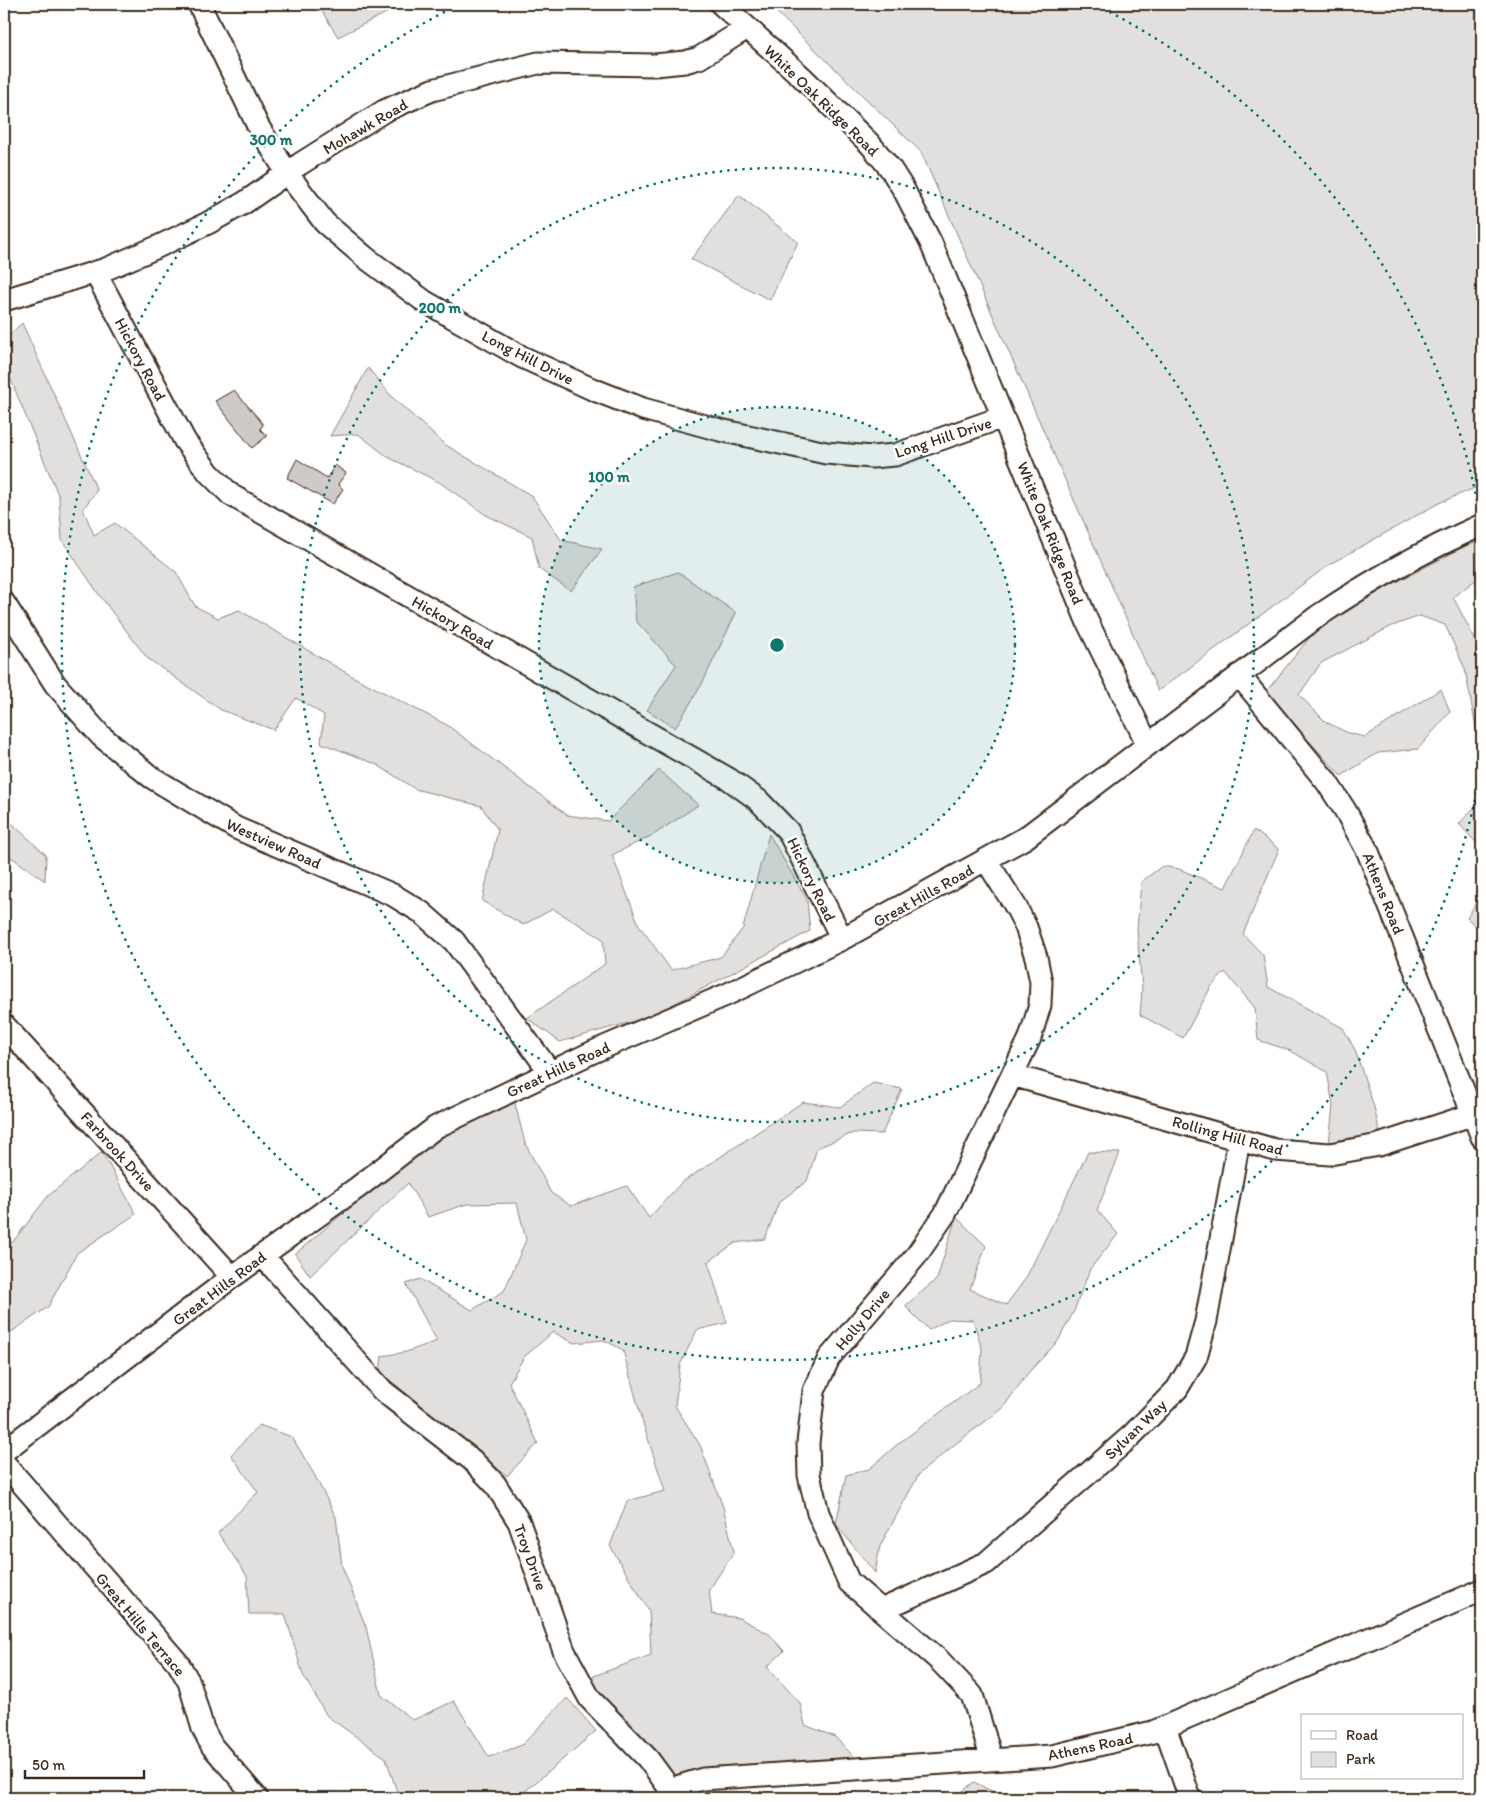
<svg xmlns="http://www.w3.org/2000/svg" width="1486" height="1802" font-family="Itim,sans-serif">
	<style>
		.green { fill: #e2e0de; stroke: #8e857e }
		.building { fill: #cfcac7; stroke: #3b2a1e }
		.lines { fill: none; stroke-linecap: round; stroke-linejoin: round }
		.minor-casing { stroke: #3b2a1e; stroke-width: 25 }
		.minor { stroke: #fff; stroke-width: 21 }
		.ring { fill: none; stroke: #0f766e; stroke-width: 2.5; stroke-dasharray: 2.5 5 }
		.labels { text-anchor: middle; stroke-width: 5; stroke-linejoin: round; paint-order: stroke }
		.street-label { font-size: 16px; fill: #3b2a1e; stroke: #fff }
		.centre { fill: #0f766e; stroke: #fff; stroke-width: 2.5 }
		.ring-label { font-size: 15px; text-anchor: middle; font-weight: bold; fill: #0f766e; stroke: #fff; stroke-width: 5; stroke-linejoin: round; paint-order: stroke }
	</style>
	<rect width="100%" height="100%" fill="#fff"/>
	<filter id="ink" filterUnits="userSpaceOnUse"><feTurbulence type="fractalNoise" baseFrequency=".02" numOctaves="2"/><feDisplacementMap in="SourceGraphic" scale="10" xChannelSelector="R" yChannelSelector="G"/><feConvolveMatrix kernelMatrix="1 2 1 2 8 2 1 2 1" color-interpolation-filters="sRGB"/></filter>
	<g filter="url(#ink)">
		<path class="green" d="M324,4H404L338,37L320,8Z
			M768,4H1482V485L1439,503L1330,564L1158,691L921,152Z
			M739,195L798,242L770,300L691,259Z
			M22,323L97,490L83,509L94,535L115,523L176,572L195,606L218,618L239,610L352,676L447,725L567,815L608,821L659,770L698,805L655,834L612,855L639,925L671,970L721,957L743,928L769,834L807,900L810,931L652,1016L560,1042L527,1018L605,964L603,939L553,909L523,925L482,901L498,830L481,806L415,789L376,764L321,743L324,715L296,698L274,730L221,710L147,658L100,596L62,540L59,497L4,363V340Z
			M368,368L392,397L444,444L532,496L561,540L602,549L571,591L539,569L532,537L486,515L439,482L388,457L358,434L330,436Z
			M1479,539L1477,579L1453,597L1482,653V748L1478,739L1465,669L1445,625L1420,616L1392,626L1321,663L1299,695L1326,722L1348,733L1365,737L1441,689L1450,712L1418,749L1378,753L1341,776L1265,693L1319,626L1389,586Z
			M678,572L736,613L702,684L675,728L647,710L676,665L636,621L633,587Z
			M1482,799V849L1459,824Z
			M4,816L46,855L45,881L4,852Z
			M1254,830L1279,849L1243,934L1263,955L1268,987L1343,1028L1355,1050L1374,1107L1381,1139L1329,1144L1333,1105L1327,1072L1291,1051L1258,1040L1255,1008L1225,972L1211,987L1183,1038L1140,1015L1142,989L1137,930L1141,882L1162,866L1179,869L1225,888Z
			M1482,893V932L1467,918Z
			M873,1083L902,1089L882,1134L853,1133L817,1148L807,1181L779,1202L765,1239L735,1243L708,1262L727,1323L697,1330L680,1365L675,1406L700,1445L723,1507L734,1552L709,1590L712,1614L739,1618L769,1634L784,1651L767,1667L800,1703L805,1725L835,1737L856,1759L671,1777L588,1678L651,1655L649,1611L610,1546L627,1501L665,1491L641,1417L623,1350L604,1340L574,1343L553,1332L524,1357L509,1383L538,1443L507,1476L380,1372L382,1356L406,1352L437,1341L406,1284L420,1279L472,1310L504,1291L526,1240L517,1203L467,1204L428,1217L408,1183L310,1276L295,1254L424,1145L513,1096L525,1143L551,1193L571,1206L627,1186L649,1218L681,1183L803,1102L840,1107Z
			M102,1152L136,1214L77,1253L48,1307L4,1337V1238L12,1243L48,1196Z
			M1088,1152L1120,1153L1097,1210L1118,1234L1090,1269L1074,1311L1058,1341L1028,1373L1002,1409L959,1441L919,1474L880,1546L875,1573L836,1524L846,1475L869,1469L899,1443L980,1383L982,1349L973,1320L949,1319L929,1330L905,1306L937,1279L956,1217L986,1246L970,1289L1006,1305L1026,1278Z
			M259,1425L292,1437L315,1476L336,1517L342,1566L366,1627L381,1695L413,1720L454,1701L489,1757L522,1745L567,1698L596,1731L522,1794L520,1798H399L386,1758L327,1716L303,1675L285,1614H249L247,1576L218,1533L258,1492L231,1455Z
			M974,1782L1005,1798H954Z"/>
		<path class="building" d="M234,390L259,419L263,425L260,429L267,436L252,448L215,401Z
			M297,459L327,478L335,465L346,473L338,484L343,489L333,504L287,478Z"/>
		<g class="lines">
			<defs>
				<path id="minor" d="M199,4L258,126L287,173L325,223L366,258L424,301L522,357L592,389L643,409L720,430L826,453L872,457L895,455L1003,417
					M721,4L802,77L870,144L890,168L904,190L931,243L1088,623L1148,745
					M95,272L185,441L209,473L231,495L729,779L758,800L788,831L842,939
					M4,300L106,269L155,248L208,223L244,203L300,164L384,111L432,90L538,63L655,65L685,62L699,58L747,28
					M4,603L55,684L101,736L151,777L236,828L393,895L421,912L454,941L550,1072
					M1239,675L1326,781L1345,810L1368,852L1482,1137
					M986,860L1016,907L1026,927L1036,957L1041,982L1040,1005L1030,1038L945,1214L916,1256L829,1358L814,1391L808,1443L809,1475L818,1513L849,1582L939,1660L972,1695L992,1760
					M4,1025L232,1277
					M1012,1075L1275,1150L1330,1154L1379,1145L1474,1114
					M262,1255L383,1391L472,1460L495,1484L519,1522L564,1651L590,1699L648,1759L670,1789L681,1798
					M4,1451L232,1277L357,1188L436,1127L593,1052L728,994L842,939L1025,838L1318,616C1370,581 1425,550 1482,525
					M4,1463L178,1663L189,1682L203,1729L212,1746L257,1798
					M881,1610L986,1563L1131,1436L1177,1389L1196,1357L1206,1321L1239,1140
					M1165,1727L1190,1798
					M670,1789L703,1779L1052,1756L1153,1732L1482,1590"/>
			</defs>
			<use href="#minor" class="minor-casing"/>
			<use href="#minor" class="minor"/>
		</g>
	</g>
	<circle cx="777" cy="645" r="238" fill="#0f766e" fill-opacity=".12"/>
	<g class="ring">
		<circle cx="777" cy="645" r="238"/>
		<circle cx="777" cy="645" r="477"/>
		<path d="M1482 763A715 715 0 1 1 458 5M1096 5A715 715 0 0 1 1482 527"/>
	</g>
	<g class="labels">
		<g class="street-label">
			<text transform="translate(822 100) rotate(44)" y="6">White Oak Ridge Road</text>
			<text transform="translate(365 126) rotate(-30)" y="6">Mohawk Road</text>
			<text transform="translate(528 357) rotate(27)" y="6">Long Hill Drive</text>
			<text transform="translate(141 359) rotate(62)" y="6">Hickory Road</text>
			<text transform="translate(943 437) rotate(-18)" y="6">Long Hill Drive</text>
			<text transform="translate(1051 533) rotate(68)" y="6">White Oak Ridge Road</text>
			<text transform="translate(453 622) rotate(30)" y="6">Hickory Road</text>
			<text transform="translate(274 843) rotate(24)" y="6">Westview Road</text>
			<text transform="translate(812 879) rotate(64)" y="6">Hickory Road</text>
			<text transform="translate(1384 893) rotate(68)" y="6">Athens Road</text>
			<text transform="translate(923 895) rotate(-29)" y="6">Great Hills Road</text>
			<text transform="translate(558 1069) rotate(-25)" y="6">Great Hills Road</text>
			<text transform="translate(1228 1135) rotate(15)" y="6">Rolling Hill Road</text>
			<text transform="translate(118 1151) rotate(48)" y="6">Farbrook Drive</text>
			<text transform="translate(219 1288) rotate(-37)" y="6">Great Hills Road</text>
			<text transform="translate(862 1319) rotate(-50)" y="6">Holly Drive</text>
			<text transform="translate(1135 1429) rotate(-44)" y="6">Sylvan Way</text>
			<text transform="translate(531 1557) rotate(70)" y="6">Troy Drive</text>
			<text transform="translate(141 1624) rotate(50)" y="6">Great Hills Terrace</text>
			<text transform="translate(1090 1746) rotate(-12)" y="6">Athens Road</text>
		</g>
	</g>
	<circle cx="777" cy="645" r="8" class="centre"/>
	<g class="ring-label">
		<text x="271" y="145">300 m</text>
		<text x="440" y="313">200 m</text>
		<text x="609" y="482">100 m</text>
	</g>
	<rect width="1486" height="1802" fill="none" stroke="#fff" stroke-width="20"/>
	<rect x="10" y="10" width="1466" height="1782" fill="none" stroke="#3b2a1e" stroke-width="2" filter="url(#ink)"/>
	<rect x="1301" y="1714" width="162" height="65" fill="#ffffff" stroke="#b1aaa5"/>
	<rect x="1311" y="1731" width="25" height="8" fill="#ffffff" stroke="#b1aaa5"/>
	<text x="1346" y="1740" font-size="15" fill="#3b2a1e">Road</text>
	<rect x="1311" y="1752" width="25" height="15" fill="#e2e0de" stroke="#b1aaa5"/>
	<text x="1346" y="1764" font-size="15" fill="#3b2a1e">Park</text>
	<path d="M25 1770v8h119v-8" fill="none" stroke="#3b2a1e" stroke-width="2.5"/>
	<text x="32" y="1770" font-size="15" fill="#3b2a1e" stroke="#ffffff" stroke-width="4" paint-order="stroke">50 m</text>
</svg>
